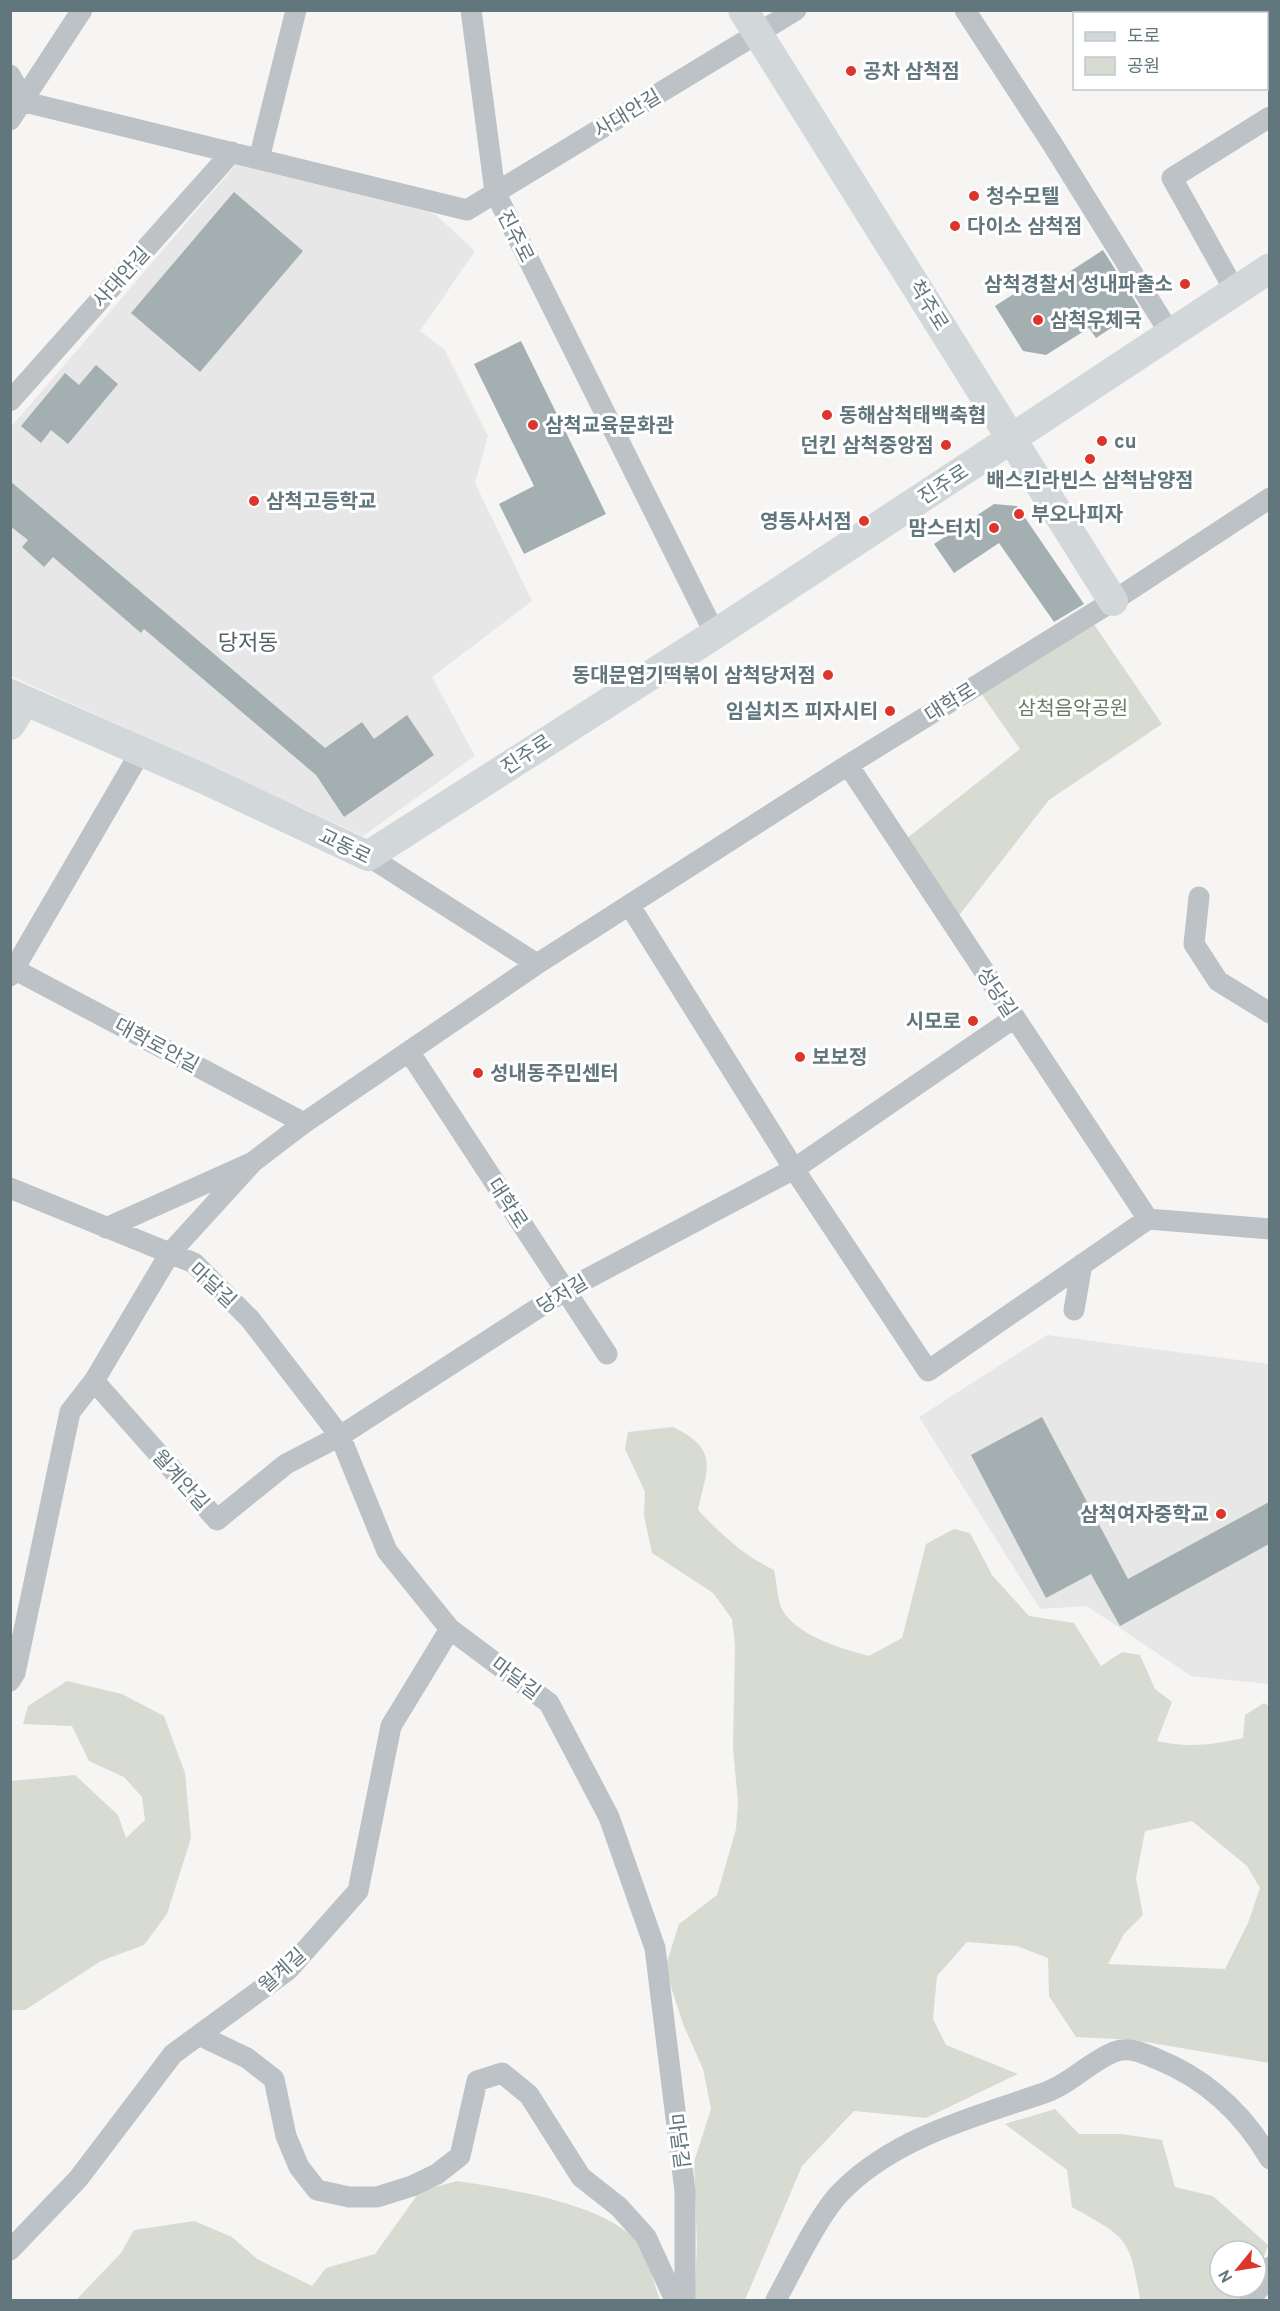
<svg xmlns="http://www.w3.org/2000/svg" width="1280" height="2311" font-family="Overpass,'Noto Sans KR',sans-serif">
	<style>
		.built { fill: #e6e7e6 }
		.green { fill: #d7dbd2; fill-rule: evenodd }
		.building { fill: #a4afb2 }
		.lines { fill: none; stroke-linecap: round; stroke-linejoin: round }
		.street { stroke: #bcc2c5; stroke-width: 21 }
		.secondary { stroke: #d2d8da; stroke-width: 30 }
		.poi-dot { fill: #dc352c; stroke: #fff; stroke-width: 2 }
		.labels { text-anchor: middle; stroke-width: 6; stroke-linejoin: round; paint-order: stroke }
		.poi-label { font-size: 20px; font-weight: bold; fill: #62767d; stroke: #fff; text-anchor: start }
		.street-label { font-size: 20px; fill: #62767d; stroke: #fff }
		.park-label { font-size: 20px; fill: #6d7a65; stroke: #fff }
		.quarter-label { font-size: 22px; fill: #546368; stroke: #fff }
	</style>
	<rect width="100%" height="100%" fill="#f6f5f3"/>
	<path class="built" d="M241,159L435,214L475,251L420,331L444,349L488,436L475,483L532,601L432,677L475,756L363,836L11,676V427Z
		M1047,1335L1269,1364V1684L1191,1676L1087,1606L1040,1609L919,1417Z"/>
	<path class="green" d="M1093,623L1162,724L1049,800L957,918L906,839L1020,749L980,692Z
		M673,1427C720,1450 707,1467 698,1510C722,1535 743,1555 774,1570C777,1582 777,1601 783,1611C798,1636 842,1649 869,1656L902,1638L926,1544L954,1529L970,1533L992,1575L1029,1616L1074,1623L1101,1666L1122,1652L1140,1655L1155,1689L1172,1702L1157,1741C1187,1748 1213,1745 1243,1738L1245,1715L1264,1703L1269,1706V2063L1134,2040L1076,2037L1049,1996L1048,1958L1017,1946L967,1942L937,1976L933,2019L946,2045L1018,2074L926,2118L854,2111L802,2166L745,2300H694L697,2246L694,2162L711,2109L703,2069L683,2024L665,1968L679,1924L717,1895L736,1829L738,1803L733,1748L735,1645L732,1619L713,1593L652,1553L644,1516L645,1492L625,1449L628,1432ZM1192,1821L1247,1866L1260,1888L1248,1923L1225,1969L1108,1964L1124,1934L1143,1915L1136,1878L1145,1831Z
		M67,1681L122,1694L164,1716L185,1773L191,1838L167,1914L144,1945L101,1961L25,2010H11V1781L75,1775L118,1815L126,1838L145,1820L142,1797L124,1777L89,1761L72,1726L23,1724L28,1706Z
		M1055,2109L1079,2134H1121L1162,2140L1175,2187L1213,2196L1268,2245L1256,2280V2251H1220V2287H1251L1240,2300H1140C1130,2237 1127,2238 1072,2207L1067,2170L1005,2124Z
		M457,2181C503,2188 616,2204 641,2248C650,2263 654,2284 660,2300H76L121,2253L134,2230L194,2221L232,2237L257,2259L312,2286L326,2268L375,2254L420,2191Z"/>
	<path class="building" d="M234,192L303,251L200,372L131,313Z
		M1103,250L1140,309L1096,338L1089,328L1046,355L1023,351L995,306L1037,279L1043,289Z
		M521,341L606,514L524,554L499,504L534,486L474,364Z
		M96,365L118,384L68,444L51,430L41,443L21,426L65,373L79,385Z
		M10,481L325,748L362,722L374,739L407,715L434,755L344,817L316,775L144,629L141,633L53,557L44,567L22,547L28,540L10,526Z
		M994,504L1017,506L1084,604L1054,622L999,543L954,573L934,544Z
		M1042,1417L1128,1579L1269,1502V1544L1120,1626L1091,1574L1046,1598L971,1455Z"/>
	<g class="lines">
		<path class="street" d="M471,10L495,192L715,634
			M965,10L1053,145L1171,335
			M10,75L25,102L467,210L796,10
			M10,120L82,10
			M259,159L296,10
			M1235,291L1172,178L1270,117
			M10,401L232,152
			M848,765L1148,1219L1270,1229
			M368,856L537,964
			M1199,897L1194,944L1218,981L1270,1013
			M630,906L794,1169L928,1371L1148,1219
			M10,967L304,1123
			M10,976L141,751
			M410,1053L607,1354
			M253,1162L170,1253L94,1381L217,1520L286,1464L340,1436L566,1290L794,1169L1014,1018
			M10,1188L194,1263L250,1319L340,1436L387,1551L450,1629L549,1703L609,1817L655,1948L685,2191V2300
			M106,1228L253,1162L304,1123L537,964L848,765L1113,601L1270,498
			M1074,1310L1082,1264
			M10,1681L15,1673L70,1412L94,1381
			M199,2035L247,2058L274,2079L286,2136L299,2167L317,2190L349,2197H377L412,2186L437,2174L460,2156L477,2081L502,2073L529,2095L581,2177L619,2207L646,2237L675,2300
			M10,2250L78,2179L173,2054L288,1970L358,1891L391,1726L450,1629
			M776,2300C792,2271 819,2214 841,2192C895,2137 974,2117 1044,2093C1069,2085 1089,2062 1114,2052C1129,2046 1143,2053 1157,2059C1207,2079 1243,2113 1270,2159
			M1250,2300L1266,2280L1270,2267"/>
		<path class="secondary" d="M743,10L1113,601
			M10,694L204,779L368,856L715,634L1270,268
			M10,725L25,701"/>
	</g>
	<g class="poi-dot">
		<circle cx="851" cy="71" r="6"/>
		<circle cx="974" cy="196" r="6"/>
		<circle cx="955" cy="226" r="6"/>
		<circle cx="1185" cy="284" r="6"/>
		<circle cx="1038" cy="320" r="6"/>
		<circle cx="827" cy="415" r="6"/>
		<circle cx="533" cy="425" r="6"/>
		<circle cx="1102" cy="441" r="6"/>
		<circle cx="946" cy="445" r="6"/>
		<circle cx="1090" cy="459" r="6"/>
		<circle cx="254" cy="501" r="6"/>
		<circle cx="1019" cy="514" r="6"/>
		<circle cx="864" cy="521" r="6"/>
		<circle cx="994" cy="528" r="6"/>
		<circle cx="828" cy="675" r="6"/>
		<circle cx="890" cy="711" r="6"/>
		<circle cx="973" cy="1021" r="6"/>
		<circle cx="800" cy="1057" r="6"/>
		<circle cx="478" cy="1073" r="6"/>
		<circle cx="1221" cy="1514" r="6"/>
	</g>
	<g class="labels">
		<g class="poi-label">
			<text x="863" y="78">공차 삼척점</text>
			<text x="986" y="203">청수모텔</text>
			<text x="967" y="233">다이소 삼척점</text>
			<text x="1173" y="291" text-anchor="end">삼척경찰서 성내파출소</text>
			<text x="1050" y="327">삼척우체국</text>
			<text x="839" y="422">동해삼척태백축협</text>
			<text x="545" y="432">삼척교육문화관</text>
			<text x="1114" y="448">cu</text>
			<text x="934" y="452" text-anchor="end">던킨 삼척중앙점</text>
			<text x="1090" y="487" text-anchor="middle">배스킨라빈스 삼척남양점</text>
			<text x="266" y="508">삼척고등학교</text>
			<text x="1031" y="521">부오나피자</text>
			<text x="852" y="528" text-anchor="end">영동사서점</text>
			<text x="982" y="535" text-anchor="end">맘스터치</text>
			<text x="816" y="682" text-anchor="end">동대문엽기떡볶이 삼척당저점</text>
			<text x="878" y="718" text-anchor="end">임실치즈 피자시티</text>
			<text x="961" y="1028" text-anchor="end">시모로</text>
			<text x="812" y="1064">보보정</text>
			<text x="490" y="1080">성내동주민센터</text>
			<text x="1209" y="1521" text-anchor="end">삼척여자중학교</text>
		</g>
		<g class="street-label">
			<text transform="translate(627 113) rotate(-31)" y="7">사대안길</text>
			<text transform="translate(516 236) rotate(63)" y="7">진주로</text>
			<text transform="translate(121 277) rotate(-48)" y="7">사대안길</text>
			<text transform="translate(929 305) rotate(58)" y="7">척주로</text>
			<text transform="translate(943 484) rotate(-33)" y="7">진주로</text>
			<text transform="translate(950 702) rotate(-32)" y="7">대학로</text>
			<text transform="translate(526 754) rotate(-33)" y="7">진주로</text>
			<text transform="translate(345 846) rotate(26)" y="7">교동로</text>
			<text transform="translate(997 992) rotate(57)" y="7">성당길</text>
			<text transform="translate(157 1045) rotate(28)" y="7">대학로안길</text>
			<text transform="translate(508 1203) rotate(57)" y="7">대학로</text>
			<text transform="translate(213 1285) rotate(43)" y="7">마달길</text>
			<text transform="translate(562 1294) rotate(-31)" y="7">당저길</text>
			<text transform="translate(181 1480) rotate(48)" y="7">월계안길</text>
			<text transform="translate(516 1678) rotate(37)" y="7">마달길</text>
			<text transform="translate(282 1970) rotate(-42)" y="7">월계길</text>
			<text transform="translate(679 2141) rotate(83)" y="7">마달길</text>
		</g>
		<g class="park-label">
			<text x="1073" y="715">삼척음악공원</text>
		</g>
		<g class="quarter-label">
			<text x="248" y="650">당저동</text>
		</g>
	</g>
	<rect width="1280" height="2311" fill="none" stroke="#62767d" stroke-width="24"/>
	<rect x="1073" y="12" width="195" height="78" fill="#ffffff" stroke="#c0c8cb" stroke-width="1.5"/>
	<rect x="1085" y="32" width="30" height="9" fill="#d2d8da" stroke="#c0c8cb" stroke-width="1.5"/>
	<text x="1127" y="42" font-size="18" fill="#62767d">도로</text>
	<rect x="1085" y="57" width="30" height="18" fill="#d7dbd2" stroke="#c0c8cb" stroke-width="1.5"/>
	<text x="1127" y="72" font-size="18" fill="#62767d">공원</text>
	<g transform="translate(1238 2269) rotate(240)"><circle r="28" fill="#ffffff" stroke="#c0c8cb" stroke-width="1.5"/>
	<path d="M0-4.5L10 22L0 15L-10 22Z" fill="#dc352c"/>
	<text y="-9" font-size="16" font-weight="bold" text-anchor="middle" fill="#62767d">N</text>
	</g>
</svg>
